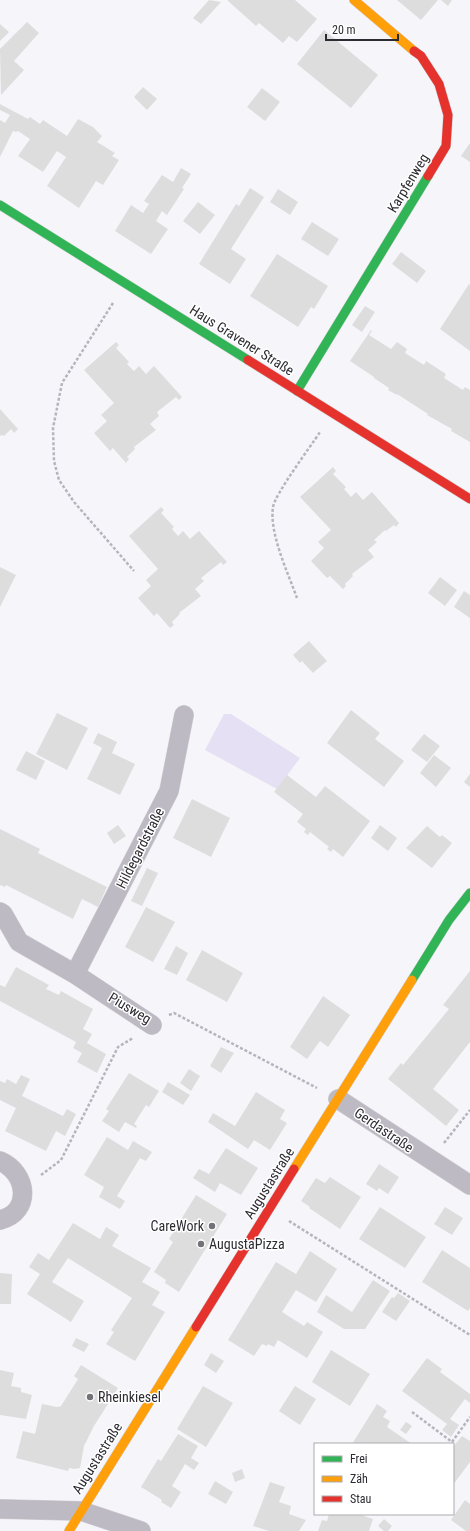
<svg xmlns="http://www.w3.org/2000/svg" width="470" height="1531" font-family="'Roboto Condensed',sans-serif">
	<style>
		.green { fill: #e6e0f4 }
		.building { fill: #dedddd }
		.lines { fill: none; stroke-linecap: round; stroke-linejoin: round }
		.street-casing { stroke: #d3d1d5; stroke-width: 20 }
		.fast-casing { stroke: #d3d1d5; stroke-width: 10 }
		.slow-casing { stroke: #d3d1d5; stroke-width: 10 }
		.jam-casing { stroke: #d3d1d5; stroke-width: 10 }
		.path { stroke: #b7b4bd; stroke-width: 2.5; stroke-dasharray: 3 2; stroke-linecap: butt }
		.street { stroke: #bdbac4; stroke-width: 19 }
		.fast { stroke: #30b455; stroke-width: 9 }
		.slow { stroke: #ff9f0a; stroke-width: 9 }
		.jam { stroke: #e5322d; stroke-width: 9 }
		.poi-dot { fill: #737278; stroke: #fff; stroke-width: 1.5 }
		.labels { text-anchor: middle; stroke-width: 3; stroke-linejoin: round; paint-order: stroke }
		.street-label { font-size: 14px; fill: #2d2b32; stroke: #fff }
		.poi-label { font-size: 14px; fill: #2d2b32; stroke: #fff; text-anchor: start }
	</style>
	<rect width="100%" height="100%" fill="#f6f5fa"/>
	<path class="green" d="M224,714H231L300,758L277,789L205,750Z"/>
	<path class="building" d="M209,0L221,2L201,24L193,18Z
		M227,0H295L317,19L297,42L289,36L283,43L259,23L256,26Z
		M397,0H438L421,20Z
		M441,0H452L448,6Z
		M27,22L39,33L14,61L24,70L1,95L0,49Z
		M0,24L9,32L0,41Z
		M324,30L378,75L351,108L297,64Z
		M143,87L157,99L147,110L134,97Z
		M262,88L280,102L265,121L247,107Z
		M0,104L28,119L30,117L40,124L43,120L67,136L78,119L93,127L102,136L97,142L115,153L112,156L119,160L103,185L96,181L79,208L47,186L66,157L57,151L43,172L18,156L30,139L18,131L16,132L13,131L0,157V120L5,123L10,115L0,110Z
		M470,143V162L461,156Z
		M181,168L191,174L182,188L184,189L167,215L162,211L156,221L168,229L151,254L115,231L131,205L143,213L149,204L144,201L162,175L173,182Z
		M250,188L264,197L231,249L246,259L230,284L199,264L236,204L239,206Z
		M278,189L298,202L290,215L270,202Z
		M198,202L215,215L200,234L183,221Z
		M312,222L339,239L328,256L301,239Z
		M401,252L426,271L417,283L392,264Z
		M277,254L328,286L314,309L311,307L298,327L250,296Z
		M469,284L470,285V351L440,329Z
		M365,306L375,312L362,332L352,325Z
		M371,330L372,331L369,335L391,349L397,342L407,349L405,353L424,365L426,361L446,374L444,378L463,390L465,387L470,390V442L451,431L452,429L427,415L428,414L397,394V395L388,390L389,388L374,378V377L350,361Z
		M116,342L119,345L116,348L129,362L127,364L134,371L139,366L146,374L154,366L182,397L179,400L176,397L157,412L159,416L150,424L156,430L134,447L135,449L127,457L129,459L126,463L113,448L110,451L94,433L107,421L101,415L114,403L84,370Z
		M0,409L18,429L14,433L11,429L4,436L2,435L0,436Z
		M333,467L336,471L333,474L346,487L344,489L351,497L356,492L363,500L372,492L399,523L396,527L394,525L386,531L385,530L374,540L377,542L368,550L374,557L352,574L353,576L345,584L346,586L343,589L330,576L327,578L311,561L324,548L318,542L331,530L300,497Z
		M161,507L164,510L161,513L174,527L172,529L178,536L183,531L190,539L199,531L227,562L223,565L221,562L201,578L204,581L195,589L201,596L179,613L180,614L172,622L174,625L170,628L157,613L154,616L138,598L151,586L146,580L158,569L129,536Z
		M0,567L16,575L0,607Z
		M440,577L457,590L445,606L428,593Z
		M464,591L470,595V618L454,607Z
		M309,641L327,661L313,673L302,661L300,663L293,655Z
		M351,710L380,733L375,739L404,761L384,787L327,743Z
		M57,713L88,728L67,770L36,754Z
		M98,733L117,742L112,753L135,764L120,795L87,779L102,748L93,743Z
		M424,734L440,746L427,762L411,750Z
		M26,751L45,761L36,780L16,770Z
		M434,755L451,768L436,787L420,773Z
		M470,774V787L464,782Z
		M287,775L316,797L325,786L370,821L343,857L333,849L331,852L327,849L329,847L310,832L308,835L304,832L306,829L297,822L303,814L274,792Z
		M192,799L230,818L211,857L173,838Z
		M118,825L126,836L114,844L107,833Z
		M380,825L397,838L388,851L371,838Z
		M427,826L440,837L442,835L452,843L432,868L406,848Z
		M0,829L40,849L38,853L107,887L98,907L82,899L73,919L6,885L5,887L0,885Z
		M147,868L158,873L142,906L131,901Z
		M146,907L175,922L153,962L125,947Z
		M176,946L188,953L177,975L164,969Z
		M202,950L243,973L227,1002L186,980Z
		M16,967L49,985L46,989L59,995L61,991L93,1009L83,1029L92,1034L87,1043L106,1054L97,1073L77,1062L82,1053L73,1048L76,1042L0,1001V985L5,987Z
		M470,971V1042L433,1089L459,1110L446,1126L388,1079L401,1063L403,1065L449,1009L443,1005Z
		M323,996L350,1015L328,1047L320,1041L307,1059L290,1047Z
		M221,1047L234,1053L221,1073L210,1066Z
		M189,1069L200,1076L191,1091L180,1083Z
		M129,1073L159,1091L149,1107L146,1105L134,1124L137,1126L136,1128L125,1122L119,1132L102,1121L109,1111L106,1109Z
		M21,1075L30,1079L22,1096L63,1116L67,1109L76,1114L65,1136L56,1131L46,1151L5,1131L16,1108L0,1100V1081L5,1083L7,1079L16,1084Z
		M168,1082L190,1095L183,1105L162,1092Z
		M256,1092L285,1110L280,1119L287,1123L270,1150L254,1140L248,1149L208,1122L213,1113L235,1126Z
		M107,1137L128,1150L133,1141L152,1152L146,1161L140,1158L117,1196L125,1201L120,1209L99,1197L104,1187L84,1175Z
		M226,1148L258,1168L241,1195L220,1183L215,1192L193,1178L199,1169L209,1174Z
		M379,1164L399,1177L388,1194L379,1188L377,1191L366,1184Z
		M330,1177L361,1197L340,1229L309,1208L310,1207L301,1201L316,1178L325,1183Z
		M196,1195L227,1214L179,1292L165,1283L166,1280L154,1272L173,1242L169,1239Z
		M380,1207L426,1237L405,1268L359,1239Z
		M445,1207L463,1218L452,1235L434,1224Z
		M73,1223L100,1239L106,1227L119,1235L112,1246L151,1268L142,1282L160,1292L152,1305L165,1312L135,1361L106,1344L114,1332L111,1330L132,1298L68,1258L52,1282L84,1301L71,1322L27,1294L40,1274L29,1267L38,1253L49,1260Z
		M442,1250L470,1268V1308L468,1311L422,1282Z
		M310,1251L337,1269L316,1302L296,1290L282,1312L304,1326L307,1322L323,1332L307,1358L278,1340L274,1347L268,1344L267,1346L262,1344L254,1356L228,1340L276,1262L296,1274Z
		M0,1273L12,1274L11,1304H0Z
		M373,1280L390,1291L365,1329H344L317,1312L326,1295L352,1312Z
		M398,1293L410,1301L396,1321L382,1312L392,1297L394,1298Z
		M76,1338L89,1344L84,1352L72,1346Z
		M331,1350L370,1374L350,1406L312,1382Z
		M211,1353L224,1361L216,1373L204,1365Z
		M427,1358L442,1369L440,1372L470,1394V1403L465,1399L450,1419L459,1425L451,1437L442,1430L447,1424L402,1391Z
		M81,1365L118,1388L94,1426L84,1446L80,1468L75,1469L69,1468L68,1471L16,1458L23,1431L35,1434L42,1404L57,1407L61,1406L78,1379L74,1376Z
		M0,1370L14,1373L11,1386L21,1388V1392L32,1395L26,1419L0,1415Z
		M203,1386L233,1403L206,1447L177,1429Z
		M295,1386L316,1399L300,1425L279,1411Z
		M377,1404L387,1411L383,1417L390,1421L387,1427L412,1444H352Z
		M406,1422L412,1426L406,1434L400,1430Z
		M178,1434L198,1446L191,1458L199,1463L194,1470L185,1464L172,1486L181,1492L171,1508L161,1502L162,1500L141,1487L158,1459L161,1461Z
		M462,1436L470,1441V1462L453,1485V1447Z
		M242,1469L245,1478L235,1482L232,1473Z
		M215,1481L233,1492L226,1504L208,1494Z
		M270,1482L285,1487L279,1502L291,1506L289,1514L306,1520L299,1531H269L253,1526Z
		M465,1500L470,1504V1531H466L451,1520Z
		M329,1514H358L373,1519L369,1531H318L322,1520L327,1521Z
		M384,1519L392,1526L388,1531H384L378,1526Z"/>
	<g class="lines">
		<defs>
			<path id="street" d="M0,912L3,914L19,942L75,974L152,1025
				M75,974L169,791L184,715
				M338,1099L470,1185
				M0,1161C28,1173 32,1212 0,1220
				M0,1509L81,1511L141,1531"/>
			<path id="fast" d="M0,205L248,360
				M297,391L428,176
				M412,980L449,920L470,893"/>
			<path id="slow" d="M354,0L414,51
				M294,1169L412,980
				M69,1531L196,1327"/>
			<path id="jam" d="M414,51L421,56L439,84L448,115L446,146L428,176
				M248,360L470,499
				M196,1327L294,1169"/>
		</defs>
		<use href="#street" class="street-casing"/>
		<use href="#fast" class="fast-casing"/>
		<use href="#slow" class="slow-casing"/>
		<use href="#jam" class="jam-casing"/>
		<path class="path" d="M113,303L62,383L53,428L54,461L59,480L74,502L134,571
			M297,598C288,573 269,533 273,507C275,494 311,446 320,432
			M169,1015L174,1013L317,1088
			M444,1143L470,1110
			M41,1175L61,1160L118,1047L133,1038
			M289,1221L470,1335
			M412,1412L452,1442L470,1417"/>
		<use href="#street" class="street"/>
		<use href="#fast" class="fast"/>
		<use href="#slow" class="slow"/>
		<use href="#jam" class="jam"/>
	</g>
	<g class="poi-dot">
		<circle cx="212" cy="1226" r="4"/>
		<circle cx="201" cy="1244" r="4"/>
		<circle cx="90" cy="1397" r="4"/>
	</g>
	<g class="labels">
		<g class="street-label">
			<text transform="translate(408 183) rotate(-59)" y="5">Karpfenweg</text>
			<text transform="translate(242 340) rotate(32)" y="5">Haus Gravener Straße</text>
			<text transform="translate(140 848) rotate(-63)" y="5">Hildegardstraße</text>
			<text transform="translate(130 1008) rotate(31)" y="5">Piusweg</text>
			<text transform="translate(384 1130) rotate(34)" y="5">Gerdastraße</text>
			<text transform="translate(269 1183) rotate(-58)" y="5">Augustastraße</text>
			<text transform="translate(97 1458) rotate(-58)" y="5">Augustastraße</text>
		</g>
		<g class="poi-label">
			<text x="204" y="1231" text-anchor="end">CareWork</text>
			<text x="209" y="1249">AugustaPizza</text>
			<text x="98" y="1402">Rheinkiesel</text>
		</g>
	</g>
	<rect x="314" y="1443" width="140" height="72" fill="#ffffff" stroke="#abaaad"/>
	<rect x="322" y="1456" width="20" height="6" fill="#30b455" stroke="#abaaad"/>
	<text x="350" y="1463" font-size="12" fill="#2d2b32">Frei</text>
	<rect x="322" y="1476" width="20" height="6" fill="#ff9f0a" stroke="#abaaad"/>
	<text x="350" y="1483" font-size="12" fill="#2d2b32">Zäh</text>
	<rect x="322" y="1496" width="20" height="6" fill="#e5322d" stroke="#abaaad"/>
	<text x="350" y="1503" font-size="12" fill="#2d2b32">Stau</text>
	<path d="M326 34v6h72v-6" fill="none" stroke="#2d2b32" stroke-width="2"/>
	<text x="332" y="34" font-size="12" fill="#2d2b32" stroke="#ffffff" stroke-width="3" paint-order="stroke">20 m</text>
</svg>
